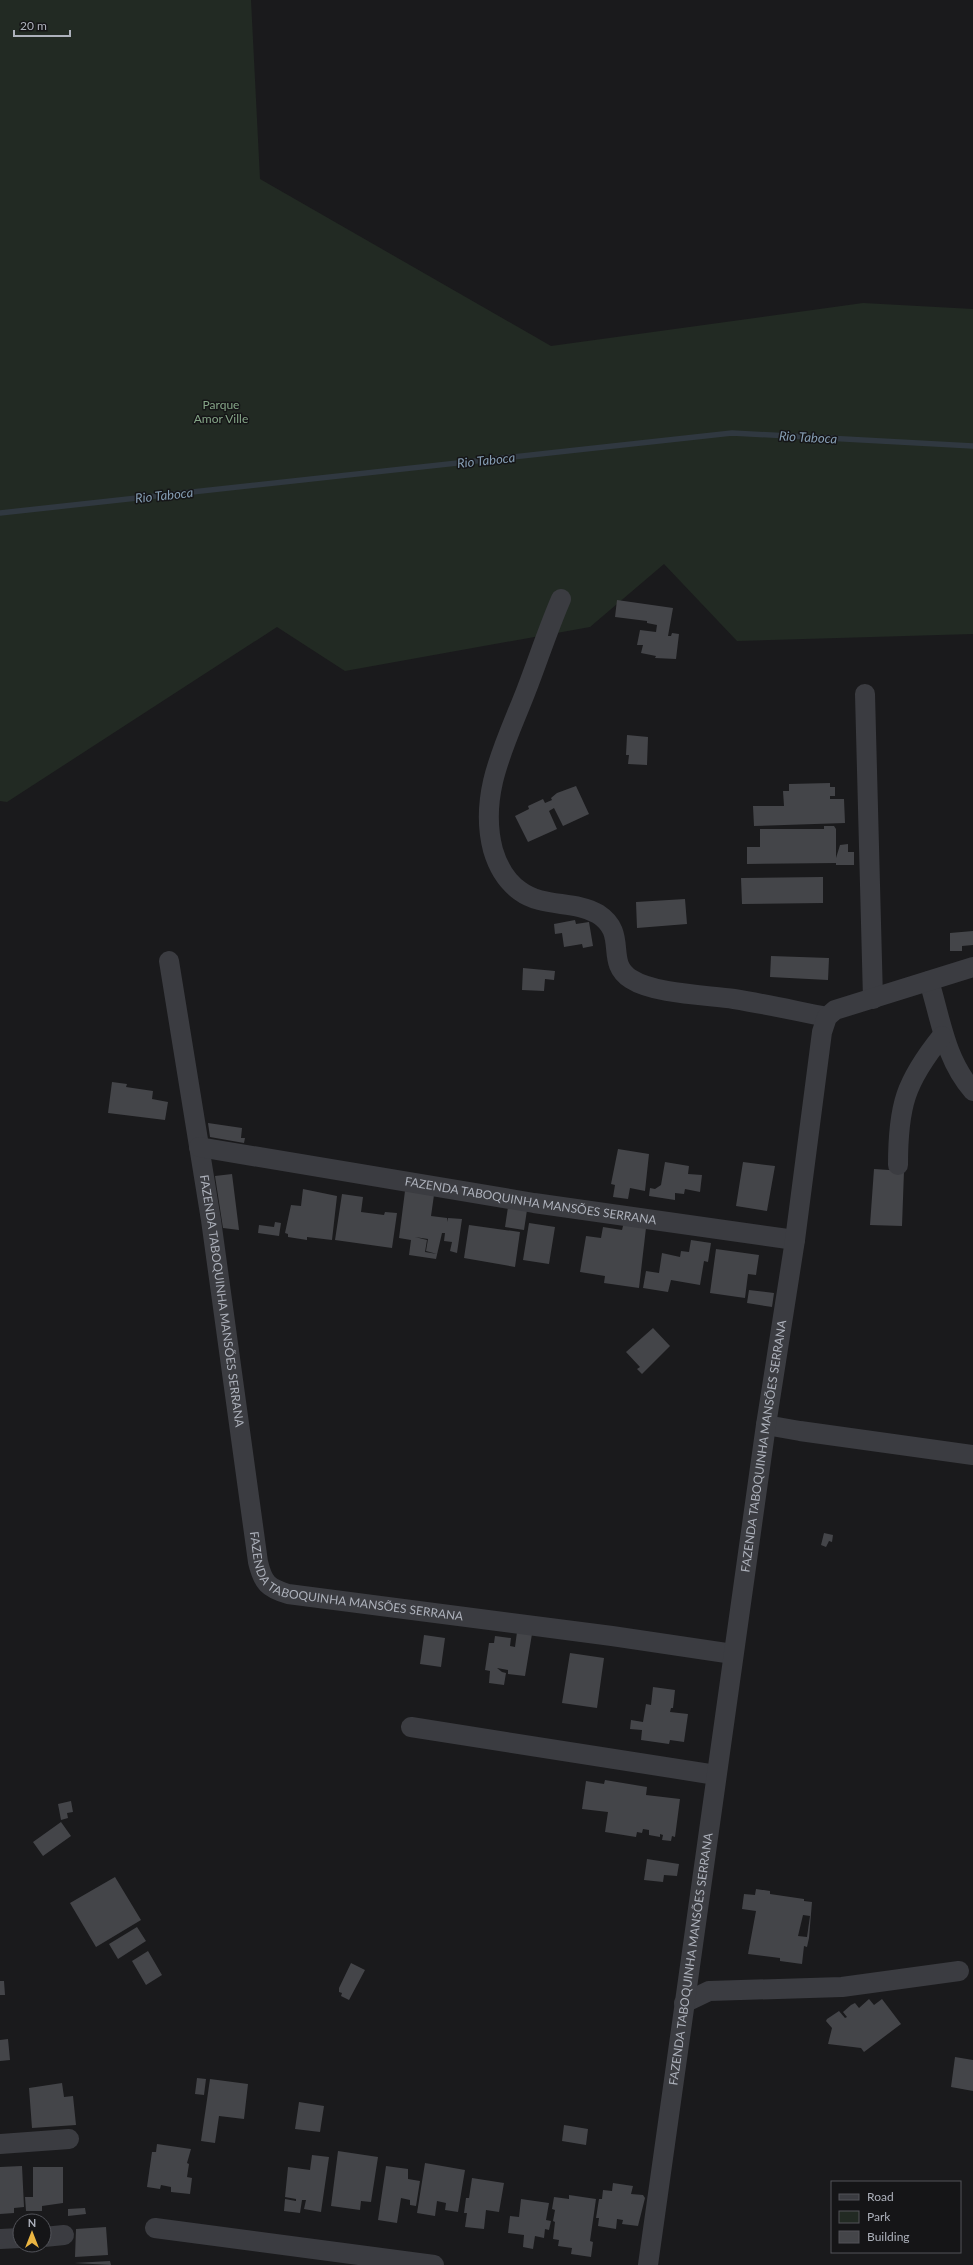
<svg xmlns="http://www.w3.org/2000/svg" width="973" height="2265" font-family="Lato,sans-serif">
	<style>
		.green { fill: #222a23 }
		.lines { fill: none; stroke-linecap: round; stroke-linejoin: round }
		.stream { stroke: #303840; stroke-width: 5.5 }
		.building { fill: #444549; fill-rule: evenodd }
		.minor { stroke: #3b3c41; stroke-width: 20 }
		.labels { text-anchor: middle; stroke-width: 3; stroke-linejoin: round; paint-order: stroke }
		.park-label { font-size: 12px; fill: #85a587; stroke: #151517 }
		.street-label { font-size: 12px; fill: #adb1bb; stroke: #151517 }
		.water-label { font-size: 13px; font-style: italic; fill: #869eb4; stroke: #151517 }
	</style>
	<rect width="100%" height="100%" fill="#1a1a1c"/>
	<path class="green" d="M0,0H251L260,179L551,346L863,303L973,309V634L737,641L664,564L590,627L345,671L277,627L7,802L0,801Z"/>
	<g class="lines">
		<path class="stream" d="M0,513L732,433L973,446"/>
	</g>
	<path class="building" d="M617,600L673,608L668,636H671L672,633L679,634L676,659L655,658L656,656L641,653L643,645H637L640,630L656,632L657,625L647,623V621L615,617Z
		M627,735L648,737L647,765L628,764L629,755H626Z
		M830,783V787H835V796H830V799H844L845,823L754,826L753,806H784L783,791H789V784Z
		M576,786L589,814L563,826L554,808L549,811L557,829L528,842L515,816L529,809L528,806L543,799L545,803L552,800L551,798L557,793Z
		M824,826H834L836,829V858L840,845L848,844V852H854V865H836V863L747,864V847H760V829H824Z
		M823,877V903L742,904L741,878Z
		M685,899L687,924L637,928L636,902Z
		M575,920L576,924L589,922L593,946L583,948L582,944L564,947L562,933L555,934L554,924Z
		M973,931V945L962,946V951H950V933Z
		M771,956L829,958L828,980L770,977Z
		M523,968L555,971L554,980L545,979L544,991L522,990Z
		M112,1082L127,1084L126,1087L153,1091L152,1099L168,1102L165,1120L108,1113Z
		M208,1123L242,1128L241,1138H245L244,1143L210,1137Z
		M618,1149L649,1154L645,1191L630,1188L628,1199L613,1197L615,1185L611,1184Z
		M665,1162L689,1166L688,1174L702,1175L700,1192L685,1189L684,1194L675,1193V1200L649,1196L650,1188L655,1189L661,1185Z
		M743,1162L775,1166L767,1211L736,1206Z
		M874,1169L904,1171L902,1226L870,1225Z
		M232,1174L239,1230L223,1228L215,1176Z
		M303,1189L337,1196L332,1240L307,1237V1240L288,1237V1234L285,1233L291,1205L301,1206Z
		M405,1191L434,1195L431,1216L447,1218V1222L448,1218L462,1219L457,1253L450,1251L452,1242L444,1241L445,1233H442L436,1259L409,1255L411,1240L399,1238ZM415,1237L428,1239L426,1251L437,1254L425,1252L427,1240Z
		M342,1194L363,1197L361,1212L384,1215L385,1212L397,1213L392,1248L335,1240Z
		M508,1207L527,1210L524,1230L505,1227Z
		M275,1222L281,1223L279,1236L258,1233L259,1225L274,1227Z
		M624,1222L646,1228L639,1288L604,1283L605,1276L580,1272L586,1236L601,1238L603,1227L622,1230Z
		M529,1223L555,1227L549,1264L523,1260Z
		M469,1225L520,1232L515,1267L464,1258Z
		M691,1240L711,1243L708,1262L704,1261L700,1285L671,1280L668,1292L643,1288L646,1271L659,1273L662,1253L680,1257L681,1251L689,1252Z
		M716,1249L759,1255L756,1275L748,1274L745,1298L710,1293Z
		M749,1290L774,1293L772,1307L747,1303Z
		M653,1328L670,1346L642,1374L637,1369L640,1367L626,1352Z
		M824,1533L833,1535L832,1542L829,1541L826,1547L821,1545Z
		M517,1632L532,1634L525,1676L508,1674V1670L497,1668L502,1672L506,1673L504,1685L489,1683L490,1671L485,1670L489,1643H494L495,1636L511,1638L510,1646L515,1647Z
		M424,1635L445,1638L441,1667L420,1664Z
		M570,1653L604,1658L597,1708L562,1703Z
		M653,1687L675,1690L673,1708H671L670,1712L688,1714L684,1742L670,1740L669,1744L641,1740L642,1730L630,1729L631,1720L643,1722L646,1704L651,1705Z
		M605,1780L647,1787L646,1795L680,1799L675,1837L672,1836L671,1841L662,1840L663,1835L660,1834V1837L649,1835V1830L643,1829L642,1833L637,1832L636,1837L605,1832L608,1812L582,1809L586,1781L604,1784Z
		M71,1801L73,1812L67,1813L68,1818L61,1820L58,1804Z
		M61,1822L71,1836L43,1856L33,1842Z
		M647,1859L679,1864L677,1876L664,1875L663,1882L644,1880Z
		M115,1877L141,1920L96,1947L70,1903Z
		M756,1889L770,1891V1894L804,1899V1901L812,1902L809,1938L807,1947L804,1946L802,1964L780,1961V1958L748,1954L756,1911L742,1909L744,1894L755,1895ZM803,1915L810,1916L807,1937L798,1936Z
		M137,1927L146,1941L118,1959L109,1944Z
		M148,1951L162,1975L146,1985L132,1961Z
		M351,1963L365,1970L349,2000L341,1996L342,1993L339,1992V1988Z
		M0,1981H4L5,1995H0Z
		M869,1999L874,2005L882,1999L901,2024L864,2052L861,2048L828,2044L832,2028L826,2021L827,2019L839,2011L845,2018L847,2017L843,2012L851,2005L855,2003L859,2008Z
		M8,2039L10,2060L0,2061V2040Z
		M955,2057L973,2060V2091L951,2087Z
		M197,2078L206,2079L204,2095L195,2094Z
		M210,2079L248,2084L244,2119L219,2116L215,2143L201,2141Z
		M62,2083L64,2097L73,2096L76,2125L32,2128L29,2088Z
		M299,2102L324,2106L320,2132L295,2129Z
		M564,2125L588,2129L586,2145L562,2141Z
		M157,2144L191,2149L187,2163L189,2164L187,2177L192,2178L190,2194L171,2192V2187L161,2185L160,2189L147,2187L152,2152H156Z
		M338,2151L378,2157L371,2202L361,2201L360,2210L331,2206Z
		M312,2155L329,2157L321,2212L304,2209L306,2200H302L300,2213L284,2211L285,2199L296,2201V2199L285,2197L288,2167L310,2170Z
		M425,2163L465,2170L458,2212L445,2210L446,2203L437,2201L435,2216L417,2213Z
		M22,2166L24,2207L14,2208V2213L0,2214V2167Z
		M386,2166L408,2169V2179L420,2181L416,2206L410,2205V2200L401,2198L397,2223L378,2220Z
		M33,2167H63V2203L42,2206V2211H26L25,2197H33Z
		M472,2178L504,2183L499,2212L486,2210L484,2229L465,2227L467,2213H464L466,2198H469Z
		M613,2183L633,2186L631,2194L643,2195L645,2198L638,2226L622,2224L623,2220L617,2219L616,2229L598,2226L599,2218H596L599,2199H602L603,2190L612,2191Z
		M569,2195L596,2199L590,2241L593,2242L591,2257L571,2254L572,2248L558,2246L559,2240L553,2239L555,2222L553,2221L555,2210L552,2209L554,2197L569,2199Z
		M521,2199L549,2203L546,2220L551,2221L549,2230L545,2229L544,2238L535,2236L533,2249L523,2247L524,2235L508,2233L510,2216L519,2217Z
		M85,2208L86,2214L68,2216V2209Z
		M106,2227L108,2255L75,2257L76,2229Z
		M110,2261L111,2265L74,2263Z"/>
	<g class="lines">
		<g class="minor">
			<path d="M561,599C548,629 538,660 526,691C506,743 478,793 493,850C498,867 506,881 520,891C543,908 574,900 598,914C629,934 604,962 631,979C654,994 706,995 734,999C765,1004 796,1011 827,1017"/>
			<path d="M865,694L873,999"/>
			<path id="s1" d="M169,961L211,1220L258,1562C263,1583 268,1588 288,1594L612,1636L733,1654"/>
			<path d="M929,981C941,1020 945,1059 973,1091"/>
			<path id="s2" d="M199,1147L534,1203L795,1240"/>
			<path d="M898,1165C898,1106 905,1082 942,1036"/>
			<path d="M766,1425L800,1431L973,1455"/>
			<path d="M411,1727L716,1775"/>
			<path d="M684,2003L709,1991L842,1987L959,1971"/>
			<path d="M0,2144L69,2139"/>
			<path d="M155,2228L434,2265"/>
			<path d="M44,2237L64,2235"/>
			<path d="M0,2239L20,2238"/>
			<path id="s3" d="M648,2265L766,1425L795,1240L822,1032L827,1017L835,1010L973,967"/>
		</g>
	</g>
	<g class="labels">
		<g class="park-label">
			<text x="221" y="409">Parque<tspan x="221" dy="14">Amor Ville</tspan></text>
		</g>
		<g class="street-label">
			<text dy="4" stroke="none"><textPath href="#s2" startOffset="336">FAZENDA TABOQUINHA MANSÕES SERRANA</textPath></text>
			<text dy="4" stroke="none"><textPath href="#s1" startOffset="344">FAZENDA TABOQUINHA MANSÕES SERRANA</textPath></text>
			<text dy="4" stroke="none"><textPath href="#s3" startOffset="827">FAZENDA TABOQUINHA MANSÕES SERRANA</textPath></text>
			<text dy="4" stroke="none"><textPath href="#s1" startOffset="704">FAZENDA TABOQUINHA MANSÕES SERRANA</textPath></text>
			<text dy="4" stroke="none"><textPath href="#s3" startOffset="309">FAZENDA TABOQUINHA MANSÕES SERRANA</textPath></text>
		</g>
		<g class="water-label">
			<text transform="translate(808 437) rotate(3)" y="5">Rio Taboca</text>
			<text transform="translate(486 460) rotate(-6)" y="5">Rio Taboca</text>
			<text transform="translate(164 495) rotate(-6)" y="5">Rio Taboca</text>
		</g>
	</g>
	<rect x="831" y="2181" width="130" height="72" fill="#151517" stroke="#525359"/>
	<rect x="839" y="2194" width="20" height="6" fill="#3b3c41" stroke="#525359"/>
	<text x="867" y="2201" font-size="12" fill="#adb1bb">Road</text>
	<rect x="839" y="2211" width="20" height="12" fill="#222a23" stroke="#525359"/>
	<text x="867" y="2221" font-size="12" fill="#adb1bb">Park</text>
	<rect x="839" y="2231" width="20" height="12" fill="#444549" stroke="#525359"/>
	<text x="867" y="2241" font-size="12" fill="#adb1bb">Building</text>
	<g transform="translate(32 2233)"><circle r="19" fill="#151517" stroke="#525359"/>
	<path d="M0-3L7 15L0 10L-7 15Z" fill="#ebb542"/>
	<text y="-6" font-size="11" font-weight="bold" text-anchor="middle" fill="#adb1bb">N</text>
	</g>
	<path d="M14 30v6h56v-6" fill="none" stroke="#adb1bb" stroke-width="2"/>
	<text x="20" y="30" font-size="12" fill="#adb1bb" stroke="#151517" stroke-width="3" paint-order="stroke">20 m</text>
</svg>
